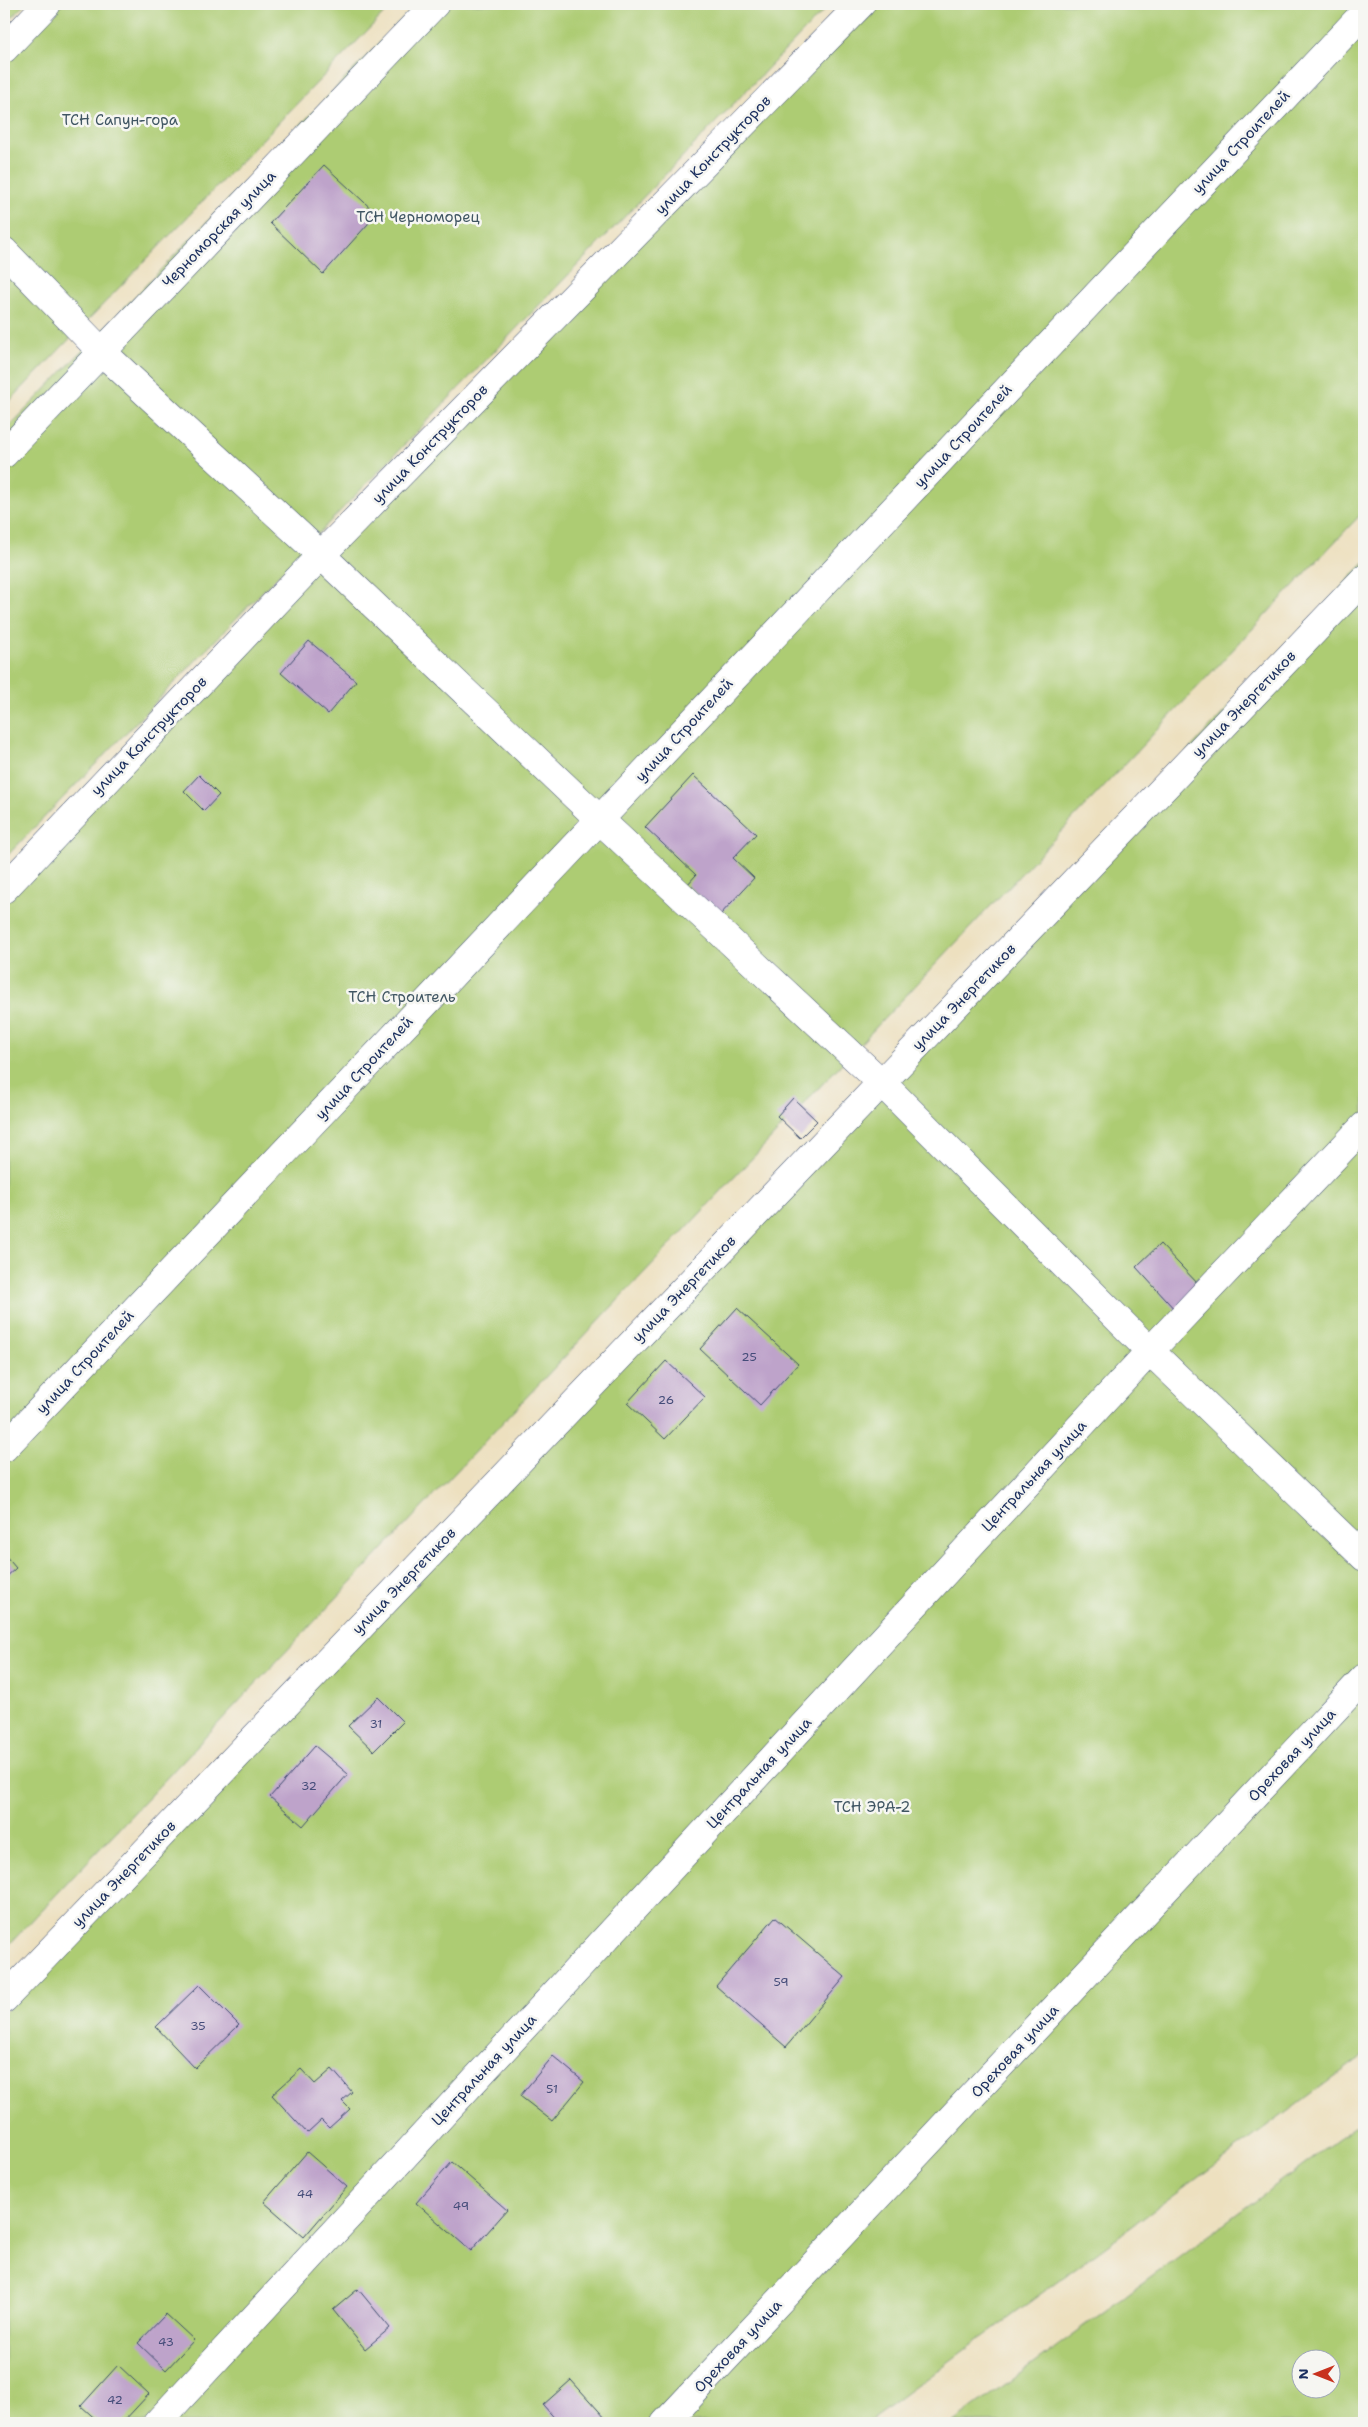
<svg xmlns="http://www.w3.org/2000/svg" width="1368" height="2427" font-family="'Shantell Sans',sans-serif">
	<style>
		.green { fill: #adcc73; stroke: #647e68; fill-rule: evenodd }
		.building { fill: #bea3ca }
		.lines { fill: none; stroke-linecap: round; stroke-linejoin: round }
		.minor-casing { stroke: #3a4a6d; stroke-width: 29 }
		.minor { stroke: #fff; stroke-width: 28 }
		.labels { text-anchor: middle; stroke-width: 5; stroke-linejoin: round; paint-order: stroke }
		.number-label { font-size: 12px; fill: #444c79 }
		.park-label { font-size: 15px; fill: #405663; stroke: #f6f6f2 }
		.street-label { font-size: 15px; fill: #1b2f5e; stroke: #f6f6f2 }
	</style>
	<rect width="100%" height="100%" fill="#f6f6f2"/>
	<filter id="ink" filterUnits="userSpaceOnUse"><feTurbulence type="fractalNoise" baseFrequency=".02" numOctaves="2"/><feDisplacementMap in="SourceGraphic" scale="10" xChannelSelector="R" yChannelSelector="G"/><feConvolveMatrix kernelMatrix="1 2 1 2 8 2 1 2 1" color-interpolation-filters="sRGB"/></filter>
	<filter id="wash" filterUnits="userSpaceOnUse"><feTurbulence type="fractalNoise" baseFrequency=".0096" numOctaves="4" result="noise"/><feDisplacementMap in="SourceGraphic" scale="20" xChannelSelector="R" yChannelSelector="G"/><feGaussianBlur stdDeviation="1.12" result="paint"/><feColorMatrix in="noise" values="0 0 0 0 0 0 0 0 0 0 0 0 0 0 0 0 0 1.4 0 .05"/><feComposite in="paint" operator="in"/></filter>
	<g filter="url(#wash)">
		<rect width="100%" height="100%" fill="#ede0bf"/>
		<path class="green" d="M4,4H25L4,26Z
			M58,4H393L4,407V60Z
			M417,4H830L4,859V432Z
			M855,4H1364V511L4,1950V882Z
			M1364,563V2055L866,2423H4V2013Z
			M1364,2120V2423H953ZM1300,2360H1330V2390H1300Z"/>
		<g id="blocks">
			<path class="building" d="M324,165L377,214L323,274L270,223Z
				M309,641L356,681L328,714L281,673Z
				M199,775L219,795L204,811L184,791Z
				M693,775L756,834L733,858L754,878L720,915L687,885L696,875L645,827Z
				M793,1098L817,1121L800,1138L777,1116Z
				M1160,1244L1201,1287L1176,1311L1136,1267Z
				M737,1308L798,1364L760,1405L700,1349Z
				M666,1361L705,1397L665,1439L627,1403Z
				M4,1554L16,1568L4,1579Z
				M378,1697L403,1722L374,1751L348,1726Z
				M315,1746L348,1774L303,1826L270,1797Z
				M775,1917L845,1977L786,2047L716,1986Z
				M199,1985L239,2025L195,2068L156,2027Z
				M553,2056L584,2082L552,2121L520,2096Z
				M301,2069L315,2084L332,2069L352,2092L342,2101L350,2109L329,2128L321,2120L307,2133L272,2095Z
				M307,2152L347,2187L304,2237L264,2202Z
				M452,2162L507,2210L471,2251L416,2203Z
				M358,2289L390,2328L365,2349L333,2310Z
				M166,2314L194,2340L166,2370L138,2343Z
				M118,2365L149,2394L122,2423H100L81,2406Z
				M571,2380L607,2420L603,2423H559L543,2405Z"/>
		</g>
	</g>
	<g filter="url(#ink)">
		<use href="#blocks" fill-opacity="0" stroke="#3a4a6d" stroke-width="1"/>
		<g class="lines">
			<defs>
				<path id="minor" d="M4,49L47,4
					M4,251L101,351L321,555L599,819L882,1083L1150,1351L1364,1557
					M4,454L435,4
					M4,889L321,555L861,4
					M4,1448L1364,13
					M4,1999L1364,579
					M157,2423L1150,1351L1364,1126
					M665,2423L1364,1678"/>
			</defs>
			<use href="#minor" class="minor-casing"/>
			<use href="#minor" class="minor"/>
		</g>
	</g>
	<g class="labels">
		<g class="number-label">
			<text x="749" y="1361">25</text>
			<text x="666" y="1404">26</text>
			<text x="376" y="1728">31</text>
			<text x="309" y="1790">32</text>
			<text x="781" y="1986">59</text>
			<text x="198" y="2030">35</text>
			<text x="552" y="2093">51</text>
			<text x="305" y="2198">44</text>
			<text x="461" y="2210">49</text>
			<text x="166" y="2346">43</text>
			<text x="115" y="2404">42</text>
		</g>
		<g class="park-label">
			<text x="120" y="125">ТСН Сапун-гора</text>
			<text x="418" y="222">ТСН Черноморец</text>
			<text x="402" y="1002">ТСН Строитель</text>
			<text x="872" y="1812">ТСН ЭРА-2</text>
		</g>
		<g class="street-label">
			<text transform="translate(1241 142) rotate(-47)" y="5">улица Строителей</text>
			<text transform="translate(713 155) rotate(-46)" y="5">улица Конструкторов</text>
			<text transform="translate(219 229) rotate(-46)" y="5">Черноморская улица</text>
			<text transform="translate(963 436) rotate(-47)" y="5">улица Строителей</text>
			<text transform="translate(430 444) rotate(-46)" y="5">улица Конструкторов</text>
			<text transform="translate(1244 704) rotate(-46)" y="5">улица Энергетиков</text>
			<text transform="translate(684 730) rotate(-47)" y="5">улица Строителей</text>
			<text transform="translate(149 736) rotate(-46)" y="5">улица Конструкторов</text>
			<text transform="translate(964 997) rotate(-46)" y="5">улица Энергетиков</text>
			<text transform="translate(364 1068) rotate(-47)" y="5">улица Строителей</text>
			<text transform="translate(684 1289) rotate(-46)" y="5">улица Энергетиков</text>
			<text transform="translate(85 1362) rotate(-47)" y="5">улица Строителей</text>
			<text transform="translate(1034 1476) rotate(-47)" y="5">Центральная улица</text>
			<text transform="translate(404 1581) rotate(-46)" y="5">улица Энергетиков</text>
			<text transform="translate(1292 1755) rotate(-47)" y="5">Ореховая улица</text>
			<text transform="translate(759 1773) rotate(-47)" y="5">Центральная улица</text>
			<text transform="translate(124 1874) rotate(-46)" y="5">улица Энергетиков</text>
			<text transform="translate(1015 2051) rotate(-47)" y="5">Ореховая улица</text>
			<text transform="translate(484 2070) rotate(-47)" y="5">Центральная улица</text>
			<text transform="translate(738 2346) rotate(-47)" y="5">Ореховая улица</text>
		</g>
	</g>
	<rect width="1368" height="2427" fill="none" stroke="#f6f6f2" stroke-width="20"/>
	<g transform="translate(1316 2374) rotate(270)"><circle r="24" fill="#f6f6f2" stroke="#9ea6b7"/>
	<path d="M0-4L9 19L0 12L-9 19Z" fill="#c8321e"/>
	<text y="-8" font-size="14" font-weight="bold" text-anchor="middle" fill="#1b2f5e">N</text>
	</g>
</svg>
